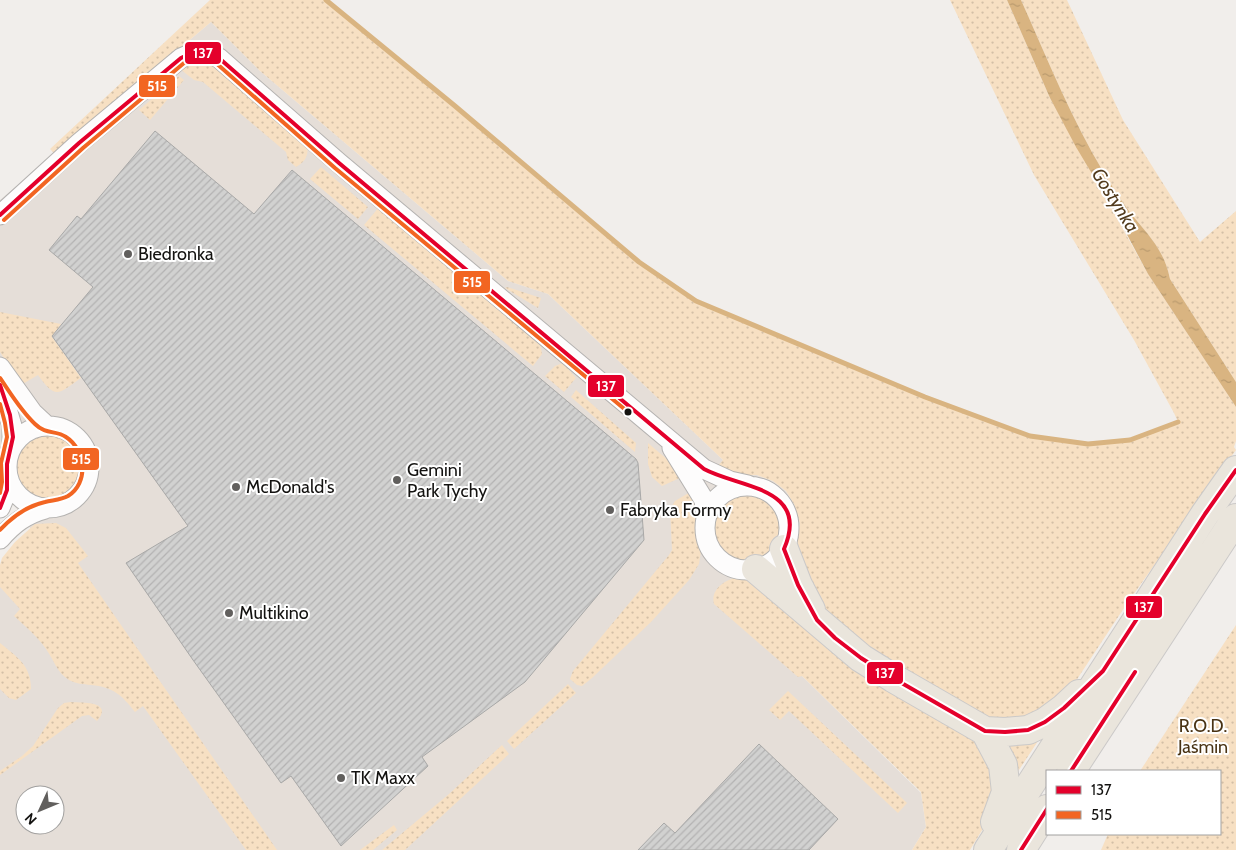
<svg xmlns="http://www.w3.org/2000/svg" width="1236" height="850" font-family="Cabin,sans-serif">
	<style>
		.built { fill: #e5ded8; fill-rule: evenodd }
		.grass { fill: url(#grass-dots) }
		.water { fill: url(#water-ripples) }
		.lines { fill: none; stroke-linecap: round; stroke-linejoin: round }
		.stream { stroke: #d9b481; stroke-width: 5 }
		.building { fill: url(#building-hatch); stroke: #a8a8a7 }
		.minor-casing { stroke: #b4b2b0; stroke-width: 21 }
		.primary-casing { stroke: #cbc9c8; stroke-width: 30 }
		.minor { stroke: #fdfcfc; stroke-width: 19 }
		.primary { stroke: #eae5dc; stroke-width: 28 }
		.bus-1-casing { stroke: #fff; stroke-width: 8 }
		.bus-2-casing { stroke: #fff; stroke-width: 8 }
		.bus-1 { stroke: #e4002b; stroke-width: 4 }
		.bus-2 { stroke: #f26522; stroke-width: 4 }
		.poi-dot { fill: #615f5d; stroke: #fff; stroke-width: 2 }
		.bus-dot { fill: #131210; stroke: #fff; stroke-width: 2 }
		.labels { text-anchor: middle; stroke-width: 4; stroke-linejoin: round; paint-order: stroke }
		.poi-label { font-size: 18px; fill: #131210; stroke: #fff; text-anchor: start }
		.park-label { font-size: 18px; fill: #493314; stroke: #fff }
		.water-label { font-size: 19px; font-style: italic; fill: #523b1d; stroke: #fff }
		.line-badge { stroke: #fff; stroke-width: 2 }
		.badge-label { font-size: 14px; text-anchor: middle; font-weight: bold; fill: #fff }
	</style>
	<defs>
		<pattern id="grass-dots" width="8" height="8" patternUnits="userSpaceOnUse" patternTransform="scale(1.25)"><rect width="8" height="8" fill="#f7e0c3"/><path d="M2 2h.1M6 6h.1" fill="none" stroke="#d3bfa6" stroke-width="1.8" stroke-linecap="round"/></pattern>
		<pattern id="water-ripples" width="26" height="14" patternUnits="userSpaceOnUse" patternTransform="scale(1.25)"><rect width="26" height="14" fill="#d9b481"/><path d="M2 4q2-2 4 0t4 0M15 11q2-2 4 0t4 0" fill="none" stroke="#b99a6e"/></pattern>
		<pattern id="building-hatch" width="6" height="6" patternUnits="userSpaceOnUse" patternTransform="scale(1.25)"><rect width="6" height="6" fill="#d1d1d0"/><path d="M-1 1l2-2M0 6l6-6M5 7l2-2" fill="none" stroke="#b3b2b2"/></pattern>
	</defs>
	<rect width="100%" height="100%" fill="#f1eeeb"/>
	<path class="built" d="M211,22L260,71L508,281L548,294L723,460L736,475H757L773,481L786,491L794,504L800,523L795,557L810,590L831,616L802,676L921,793L926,827L912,850H0V582L38,539L0,485V200ZM25,795H55V825H25Z"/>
	<path class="grass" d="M210,0H327L639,261L696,301L874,375L1030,436L1088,444L1130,440L1178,422L1174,413L1134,340L1034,175L950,0H1007L1050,98L1148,274L1236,407V441L1234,447L1236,450L1126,605L1064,699L1038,720L993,722L880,661L831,616L810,590L795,557L800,523L794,504L786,491L773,481L757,475H733L717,467L723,460L548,294L508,281L260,71L211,22L55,154L50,149Z
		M1021,0H1067L1123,120L1200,242L1236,211V382L1170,279C1164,249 1147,234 1129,211C1120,199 1112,186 1104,173C1071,118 1047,58 1021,0Z
		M195,62L209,63L219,68L307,144C309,154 306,162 296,167L288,160L286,152L203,82L194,80L180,69L185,64Z
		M179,76L184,80L150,120L139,110Z
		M321,167L368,207L358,219L310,179Z
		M380,206L540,342L542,354L533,366L364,225Z
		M507,287L541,298L538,308L505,288Z
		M0,312L61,324L52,337L81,378C58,394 56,400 38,375L21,385L0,352Z
		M563,363L576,378L564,392L545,376L555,366Z
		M576,390L636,443L635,452L571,397Z
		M17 467a32 32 0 1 1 64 0a32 32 0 1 1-64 0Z
		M648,443L669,461L682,477L662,486L652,477L648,464Z
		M692,491L699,509L698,536L701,551L699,564L689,580L651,622L592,678L582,686L577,685L570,679L573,671L669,555L672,550L670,509L675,501Z
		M712 527a36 36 0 1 1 72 0a36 36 0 1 1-72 0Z
		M56,523L66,528L88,556L78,563L277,850H246L143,706L135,712C122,695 113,687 91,685C83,684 76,684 69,680C57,673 54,660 46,649C38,637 25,626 14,616L20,609L0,587V565L2,558L15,542L35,524Z
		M739,577H752L981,739L1000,772L987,822L970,850H912L926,827L921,792L802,676L798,677L714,604C710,589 726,579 739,577Z
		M1236,625V850H1101L1108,834H1220V771H1140Z
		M0,643C17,657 31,665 31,689L16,700L9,698L0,689Z
		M568,684L576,693L514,749L507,741Z
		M788,691L907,803L898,813L789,711L780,720L769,710Z
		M71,702C83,703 114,701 97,721L89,715L82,716L0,775V771L22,756L33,746L58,708L64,703Z
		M1044,732L1015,776L997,736Z
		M502,745L509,754L405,850H382L449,794Z
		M394,825L397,830L373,850H360Z"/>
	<path class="water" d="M1007,0H1021C1047,58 1071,118 1104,173C1112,186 1120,199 1129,211C1148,235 1164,249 1170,279L1236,382V407L1148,274L1116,214L1076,147L1050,98Z"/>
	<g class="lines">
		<path class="stream" d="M326,0L455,106L639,262L696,301L925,397L1030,436L1088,444L1130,440L1178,422"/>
	</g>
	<path class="building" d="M155,131L254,214L292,170L636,459L638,463L644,540L525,682L422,757L428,766L341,846L291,776L281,783L193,660L126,563L188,526L52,336L93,287L49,250L77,216L81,219Z
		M759,744L838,819L809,850H638L664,823L675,833Z"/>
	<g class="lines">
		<defs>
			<path id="minor" d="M0,215L79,143L181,58C197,50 203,50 219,58L339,163L704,469L730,481L748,485
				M0,367L33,413L47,426
				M0,385L12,426V446
				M7 467a41 41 0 1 1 82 0a41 41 0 1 1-82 0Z
				M672,448L704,500L706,517
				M705 528a42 42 0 1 1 84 0a42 42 0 1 1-84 0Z
				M0,508L5,496L9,480
				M0,539C13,524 26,514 45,509"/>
			<path id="primary" d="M784,549L798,585L811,610
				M756,569L861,658L893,678L985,731L1005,732L1028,730L1045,722L1064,708L1079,694
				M985,731L1003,765L1006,792L995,822
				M1071,771L1236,518
				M988,850L1205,514L1236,470
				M1021,850L1047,809"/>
		</defs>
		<use href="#minor" class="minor-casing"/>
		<use href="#primary" class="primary-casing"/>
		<use href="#minor" class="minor"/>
		<use href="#primary" class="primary"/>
		<defs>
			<path id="bus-1" d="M0,215L79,143L181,58C195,51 205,51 219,58L339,163L704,469C739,488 811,487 784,549
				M0,385L10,415L13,437L7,464V490L0,508
				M784,549L798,585L817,620L835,638L861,658L893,678L985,731L1005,732L1028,730L1045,722L1064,708L1103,671L1205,514L1236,470
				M1071,771L1135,672
				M1021,850L1047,809"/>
			<path id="bus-2" d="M4,220L83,148L184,63C196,58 204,58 216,63L335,168L628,412
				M0,378C11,394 21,411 35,424C46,435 56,430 66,437C86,450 89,483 68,496C61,500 53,500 45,502C27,506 13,516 0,530
				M0,404L5,423L7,437L1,463L2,482L0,493"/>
		</defs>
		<use href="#bus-1" class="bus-1-casing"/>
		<use href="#bus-2" class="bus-2-casing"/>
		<use href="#bus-1" class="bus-1"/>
		<use href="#bus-2" class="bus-2"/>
	</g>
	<g class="poi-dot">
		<circle cx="128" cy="254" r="5"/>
		<circle cx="397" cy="480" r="5"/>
		<circle cx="236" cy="487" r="5"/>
		<circle cx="610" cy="510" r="5"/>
		<circle cx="229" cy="613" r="5"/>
		<circle cx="341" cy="778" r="5"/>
	</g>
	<circle class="bus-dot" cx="628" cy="412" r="4.5"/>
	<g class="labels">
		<g class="poi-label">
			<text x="138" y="260">Biedronka</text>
			<text x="407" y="476">Gemini<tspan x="407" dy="21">Park Tychy</tspan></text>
			<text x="246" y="493">McDonald's</text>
			<text x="620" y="516">Fabryka Formy</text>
			<text x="239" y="619">Multikino</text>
			<text x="351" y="784">TK Maxx</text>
		</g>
		<g class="park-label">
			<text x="1203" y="732">R.O.D.<tspan x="1203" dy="21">Jaśmin</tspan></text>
		</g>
		<g class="water-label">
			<text transform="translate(1116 200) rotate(58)" y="7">Gostynka</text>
		</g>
	</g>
	<g class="line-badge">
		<rect x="184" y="41" width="38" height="24" rx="5" fill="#e4002b"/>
		<rect x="138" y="74" width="38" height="24" rx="5" fill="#f26522"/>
		<rect x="453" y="270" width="38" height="24" rx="5" fill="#f26522"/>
		<rect x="587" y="374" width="38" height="24" rx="5" fill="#e4002b"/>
		<rect x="62" y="447" width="38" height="24" rx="5" fill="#f26522"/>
		<rect x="1125" y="595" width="38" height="24" rx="5" fill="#e4002b"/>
		<rect x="866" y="661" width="38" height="24" rx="5" fill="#e4002b"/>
	</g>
	<g class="badge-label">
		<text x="203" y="58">137</text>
		<text x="157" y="91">515</text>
		<text x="472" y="287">515</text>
		<text x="606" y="391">137</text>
		<text x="81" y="464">515</text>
		<text x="1144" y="612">137</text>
		<text x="885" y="678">137</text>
	</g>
	<rect x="1046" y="770" width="175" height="65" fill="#ffffff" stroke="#a1a09f"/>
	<rect x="1056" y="786" width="25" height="8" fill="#e4002b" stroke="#a1a09f"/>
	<text x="1091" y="795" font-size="15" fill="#131210">137</text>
	<rect x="1056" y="811" width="25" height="8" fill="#f26522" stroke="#a1a09f"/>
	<text x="1091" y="820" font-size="15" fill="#131210">515</text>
	<g transform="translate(40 810) rotate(226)"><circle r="24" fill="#ffffff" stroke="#a1a09f"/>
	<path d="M0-4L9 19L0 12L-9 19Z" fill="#615f5d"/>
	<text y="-8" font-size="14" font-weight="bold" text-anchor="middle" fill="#131210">N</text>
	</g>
</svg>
